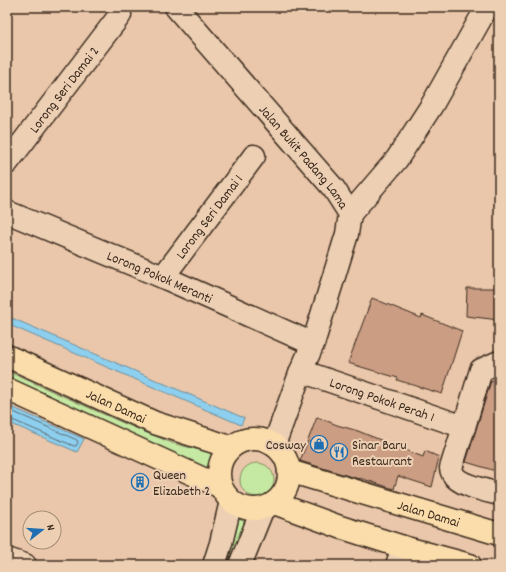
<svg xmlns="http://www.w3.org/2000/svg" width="506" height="572" font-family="Dekko,sans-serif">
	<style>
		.green { fill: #c5e9a2; stroke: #808a60 }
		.water { fill: #8dcfef; stroke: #6c8d9b }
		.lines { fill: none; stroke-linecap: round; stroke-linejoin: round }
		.shore { stroke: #5c6c72; stroke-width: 1 }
		.building { fill: #cb9e84; stroke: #3b2a1e }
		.minor-casing { stroke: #3b2a1e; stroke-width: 25 }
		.major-casing { stroke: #3b2a1e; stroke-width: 25 }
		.minor { stroke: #edd0b3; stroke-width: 22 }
		.major { stroke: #fbddab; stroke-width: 22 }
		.labels { text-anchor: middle; stroke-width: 4; stroke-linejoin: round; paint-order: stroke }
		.street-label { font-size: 14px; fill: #3b2a1e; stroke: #edd0b3 }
		.poi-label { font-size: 14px; fill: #3b2a1e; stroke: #edd0b3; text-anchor: start }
	</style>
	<rect width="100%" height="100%" fill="#eac7aa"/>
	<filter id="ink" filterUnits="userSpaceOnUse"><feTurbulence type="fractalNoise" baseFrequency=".025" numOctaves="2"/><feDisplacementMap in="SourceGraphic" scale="8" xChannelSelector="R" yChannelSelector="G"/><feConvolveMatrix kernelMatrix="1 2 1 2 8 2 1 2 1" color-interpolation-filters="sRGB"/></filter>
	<g filter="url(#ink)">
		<path class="green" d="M7,371L121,422L172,443L219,455L209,473C144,437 75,408 7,378Z
			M240 480a17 17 0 1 1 34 0a17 17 0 1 1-34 0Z
			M236,518L251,524L231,565H227L231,550Z"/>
		<path class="water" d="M7,316L244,418L241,425L7,324Z
			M7,405L84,439L77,452L7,422Z"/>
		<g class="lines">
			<path class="shore" d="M7,409L77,440L78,442L76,446H74L10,419L7,418"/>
		</g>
		<path class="building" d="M467,288H499V320L466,316Z
			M372,298L421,318L422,315L462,331L442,394L397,380L398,378L348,363Z
			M491,381L499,384V472L466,462Z
			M317,417L337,425L358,431L423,457L425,451L439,457L432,487L398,476L394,489L363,479L355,478L300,461Z"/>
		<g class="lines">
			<defs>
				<g id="minor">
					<path id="s1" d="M176,7L334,189L350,214L347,234L313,344L301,371L274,445"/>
					<path id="s2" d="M7,163L120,15"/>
					<path id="s3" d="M7,212L163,277L313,344"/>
					<path d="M350,214L397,159L432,105L487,7"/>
					<path id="s4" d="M163,277L254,156"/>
					<path d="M499,362L481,370L464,427L451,468C451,470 452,472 453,474C458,485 488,491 499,494"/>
					<path id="s5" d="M301,371L464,427"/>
					<path d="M7,559L25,565"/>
					<path d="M214,565L221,543L231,501"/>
					<path d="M240,565L263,508"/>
					<path d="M397,565L403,547"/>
				</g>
				<g id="major">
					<path id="s6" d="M7,356L155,423L230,447"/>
					<path d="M7,389L221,487"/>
					<circle cx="254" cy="474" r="35"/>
					<path id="s7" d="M289,471L499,534"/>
					<path d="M274,503L340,527L403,547L470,565"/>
				</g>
			</defs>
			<use href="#minor" class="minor-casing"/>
			<use href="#major" class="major-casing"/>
			<use href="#minor" class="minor"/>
			<use href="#major" class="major"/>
		</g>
	</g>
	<defs>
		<symbol id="shop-ring" viewBox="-11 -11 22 22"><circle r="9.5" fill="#edd0b3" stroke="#1f6fb2" stroke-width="1.5"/><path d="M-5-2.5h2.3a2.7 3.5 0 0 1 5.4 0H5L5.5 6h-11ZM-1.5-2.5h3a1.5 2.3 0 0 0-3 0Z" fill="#1f6fb2"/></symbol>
		<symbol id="restaurant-ring" viewBox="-11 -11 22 22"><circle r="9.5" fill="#edd0b3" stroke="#1f6fb2" stroke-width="1.5"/><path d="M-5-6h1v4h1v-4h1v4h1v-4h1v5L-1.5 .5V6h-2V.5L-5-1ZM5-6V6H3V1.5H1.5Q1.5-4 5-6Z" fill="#1f6fb2"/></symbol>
		<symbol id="building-ring" viewBox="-11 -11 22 22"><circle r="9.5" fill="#edd0b3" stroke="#1f6fb2" stroke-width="1.5"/><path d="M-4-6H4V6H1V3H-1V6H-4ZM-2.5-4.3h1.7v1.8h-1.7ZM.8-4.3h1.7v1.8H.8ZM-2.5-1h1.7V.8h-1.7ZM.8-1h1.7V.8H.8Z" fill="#1f6fb2"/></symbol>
	</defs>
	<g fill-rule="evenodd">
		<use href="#shop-ring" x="309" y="434" width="20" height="20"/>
		<use href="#restaurant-ring" x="329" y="442" width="20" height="20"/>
		<use href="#building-ring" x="130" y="472" width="20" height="20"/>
	</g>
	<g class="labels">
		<g class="street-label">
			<text dy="5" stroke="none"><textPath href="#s2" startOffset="93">Lorong Seri Damai 2</textPath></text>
			<text dy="5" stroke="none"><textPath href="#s1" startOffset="197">Jalan Bukit Padang Lama</textPath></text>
			<text dy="5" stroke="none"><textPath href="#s4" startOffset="76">Lorong Seri Damai 1</textPath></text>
			<text dy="5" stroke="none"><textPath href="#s3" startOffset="166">Lorong Pokok Meranti</textPath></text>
			<text dy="5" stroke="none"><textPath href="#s5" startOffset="86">Lorong Pokok Perah 1</textPath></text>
			<text dy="5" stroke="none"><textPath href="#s6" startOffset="120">Jalan Damai</textPath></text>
			<text dy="5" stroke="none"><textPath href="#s7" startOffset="146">Jalan Damai</textPath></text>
		</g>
		<g class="poi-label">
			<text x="306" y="449" text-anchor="end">Cosway</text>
			<text x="352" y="449">Sinar Baru<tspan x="352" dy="16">Restaurant</tspan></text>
			<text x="153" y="479">Queen<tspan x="153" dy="16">Elizabeth 2</tspan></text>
		</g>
	</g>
	<rect width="506" height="572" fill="none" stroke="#edd0b3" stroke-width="24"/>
	<rect x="12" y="12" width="482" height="548" fill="none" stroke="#3b2a1e" stroke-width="1.5" filter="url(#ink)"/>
	<g transform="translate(42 530) rotate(73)"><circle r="19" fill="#edd0b3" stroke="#a68e77"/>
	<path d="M0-3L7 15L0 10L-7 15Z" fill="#1f6fb2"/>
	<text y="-6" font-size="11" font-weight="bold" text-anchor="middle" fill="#3b2a1e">N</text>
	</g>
</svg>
